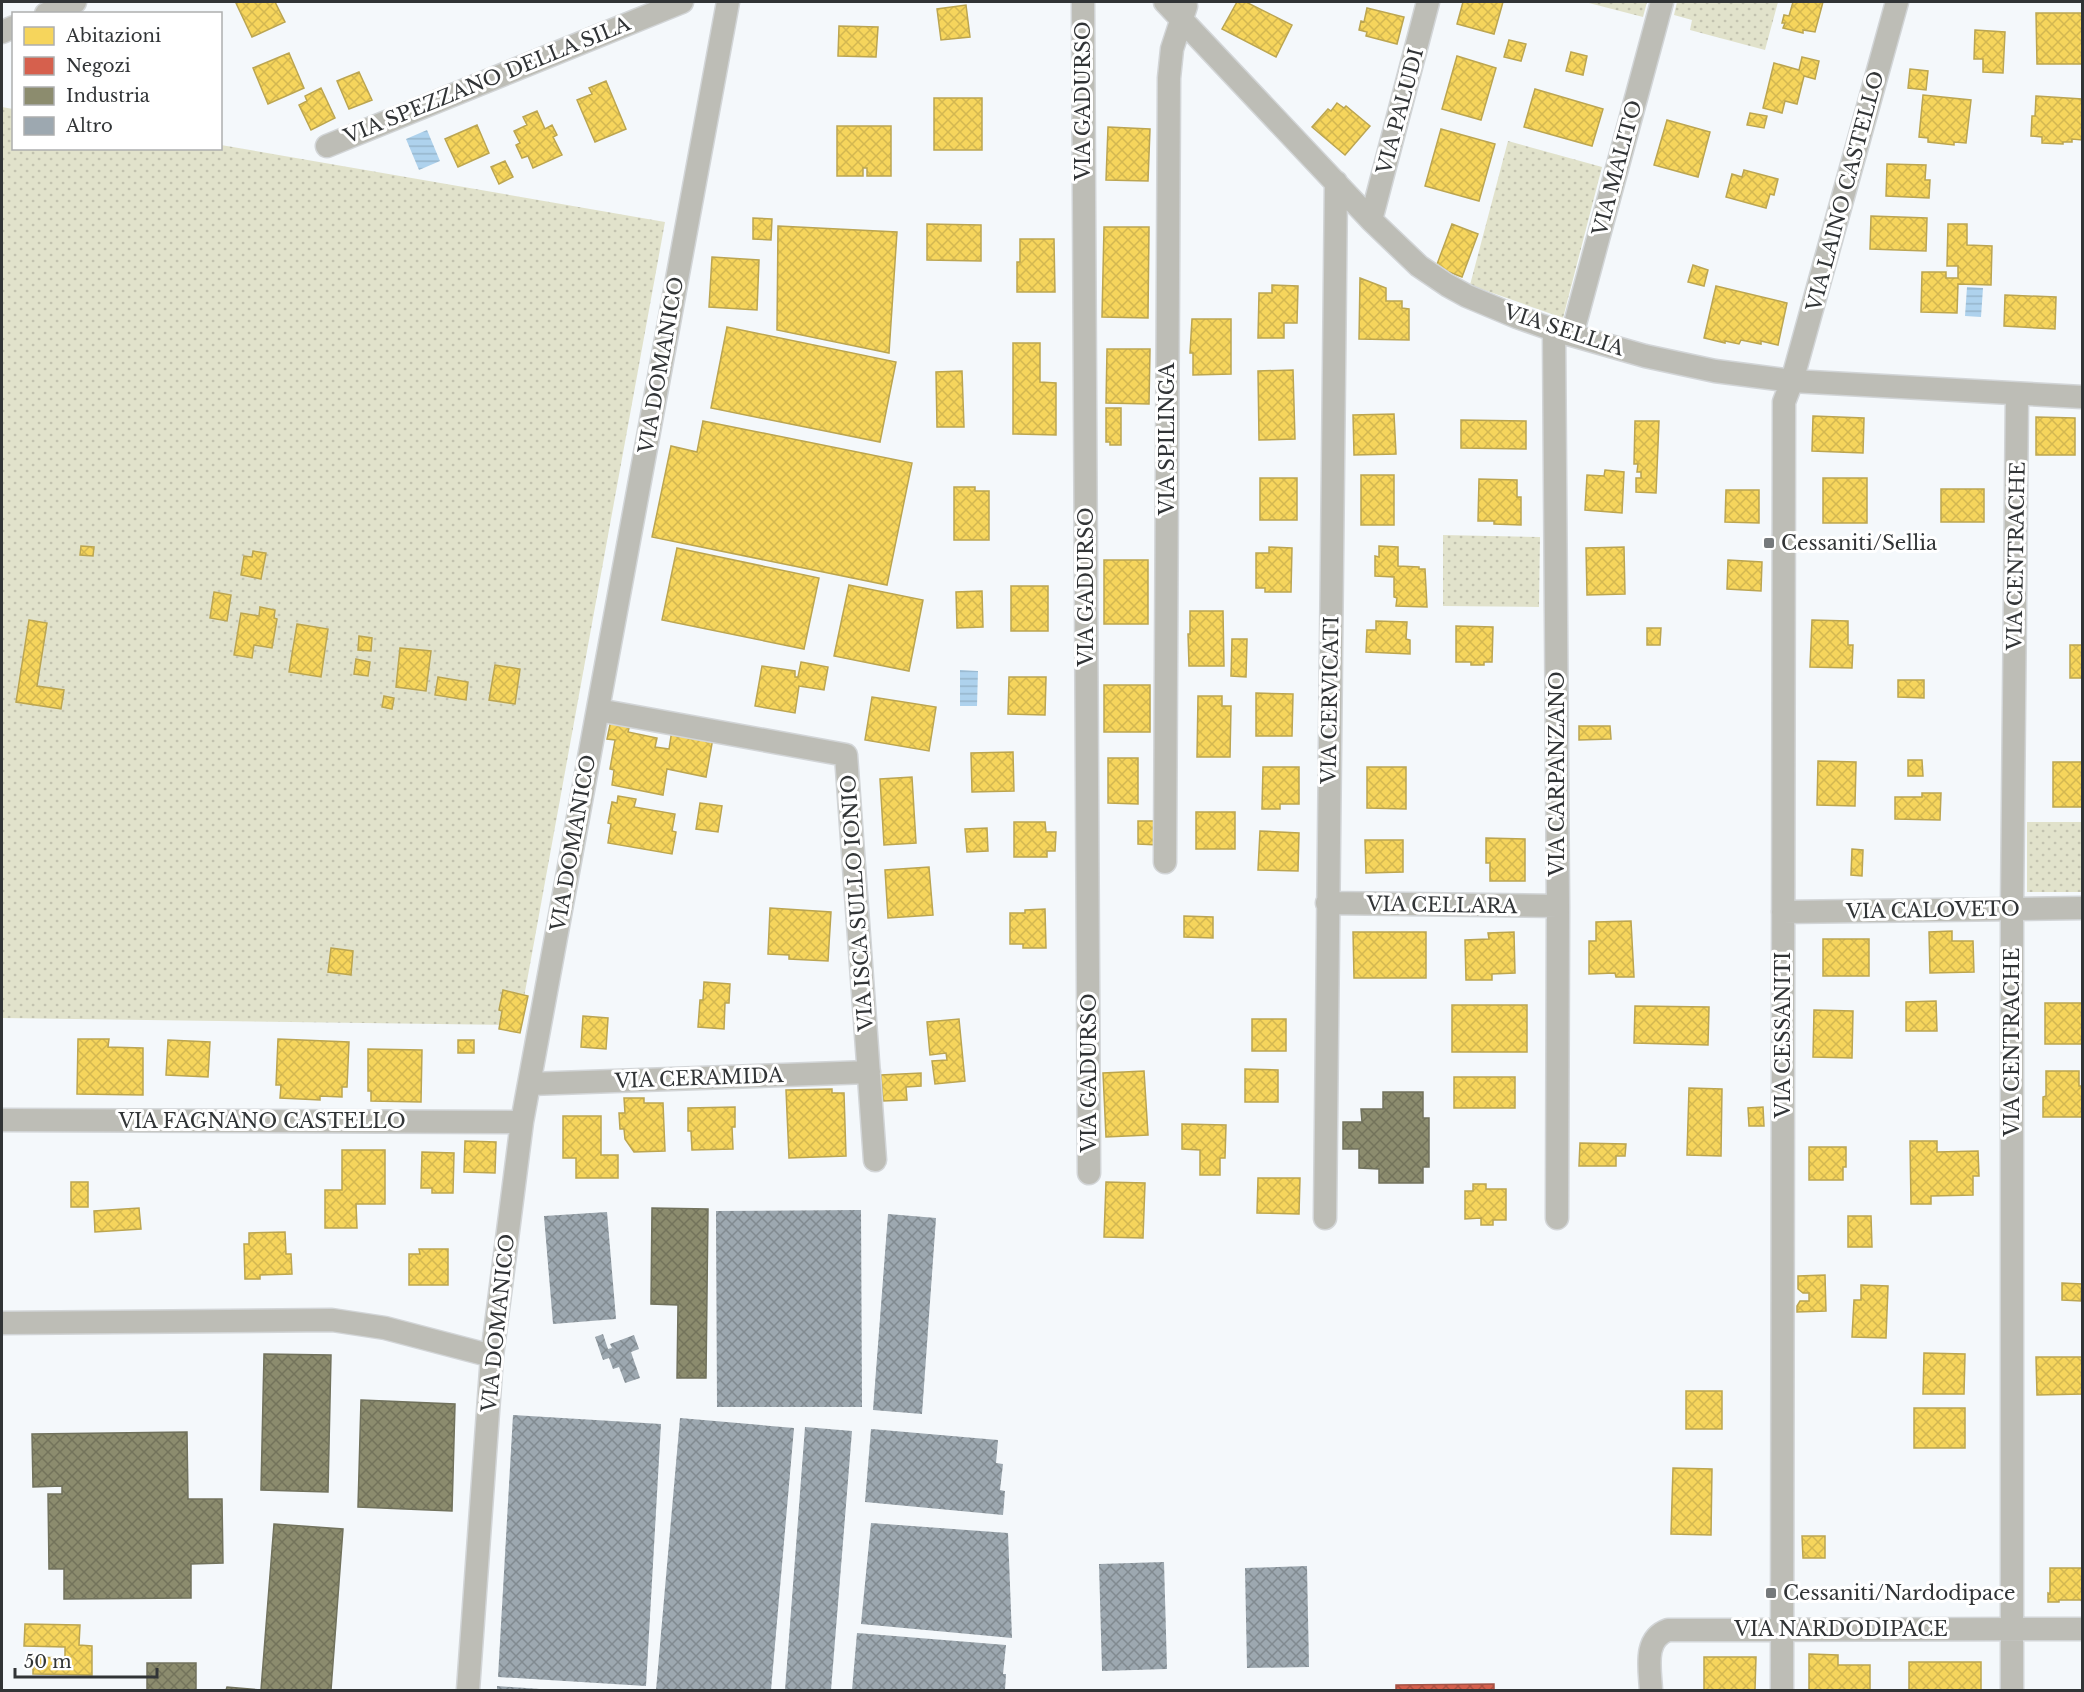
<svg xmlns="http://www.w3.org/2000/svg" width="2084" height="1692" font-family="'Libre Baskerville',serif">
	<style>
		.grass { fill: url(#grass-dots) }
		.water { fill: url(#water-rules) }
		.homes { fill: url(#homes-cross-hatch); stroke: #bba551; stroke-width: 1.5 }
		.shops { fill: url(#shops-cross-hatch); stroke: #a45346; stroke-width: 1.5 }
		.industry { fill: url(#industry-cross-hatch); stroke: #71725d; stroke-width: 1.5 }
		.building { fill: url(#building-cross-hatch) }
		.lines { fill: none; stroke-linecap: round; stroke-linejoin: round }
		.street-casing { stroke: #d2d5d7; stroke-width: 25 }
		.street { stroke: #bdbdb6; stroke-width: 22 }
		.poi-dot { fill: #75797b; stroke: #fff; stroke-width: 2 }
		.labels { text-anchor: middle; stroke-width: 6; stroke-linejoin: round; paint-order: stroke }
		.street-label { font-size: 20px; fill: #313436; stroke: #fff }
		.poi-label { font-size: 20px; fill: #313436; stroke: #fff; text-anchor: start }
	</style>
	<defs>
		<pattern id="grass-dots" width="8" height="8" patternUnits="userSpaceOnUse" patternTransform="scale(1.5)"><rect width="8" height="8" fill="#e1e2cb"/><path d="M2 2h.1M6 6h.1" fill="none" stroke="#c2c2af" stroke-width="1.8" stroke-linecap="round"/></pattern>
		<pattern id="water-rules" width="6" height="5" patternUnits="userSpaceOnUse" patternTransform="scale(1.5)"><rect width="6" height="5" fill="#aed2ed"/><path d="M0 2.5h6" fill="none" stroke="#96b5cc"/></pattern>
		<pattern id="homes-cross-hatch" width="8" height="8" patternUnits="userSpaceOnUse" patternTransform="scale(1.5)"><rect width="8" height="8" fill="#f6d55c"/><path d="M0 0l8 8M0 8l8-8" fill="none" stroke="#d3b751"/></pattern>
		<pattern id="shops-cross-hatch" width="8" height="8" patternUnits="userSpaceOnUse" patternTransform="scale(1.5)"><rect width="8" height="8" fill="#d6604d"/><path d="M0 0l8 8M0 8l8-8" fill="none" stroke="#ae5041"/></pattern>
		<pattern id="industry-cross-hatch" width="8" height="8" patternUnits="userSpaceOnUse" patternTransform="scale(1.5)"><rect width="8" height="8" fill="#8c8c6e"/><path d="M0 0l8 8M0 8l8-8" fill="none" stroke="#73735b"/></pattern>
		<pattern id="building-cross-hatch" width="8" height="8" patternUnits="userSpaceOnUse" patternTransform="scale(1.5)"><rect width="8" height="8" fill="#9da8b0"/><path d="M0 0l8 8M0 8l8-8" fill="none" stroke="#818a90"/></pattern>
	</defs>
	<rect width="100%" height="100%" fill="#f4f8fb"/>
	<path class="grass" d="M1585,2H1647L1643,17Z
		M1677,2H1778L1765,50L1690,30L1692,20L1674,15Z
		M2,107L13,109L14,148H220L221,145L665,222L519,1025L2,1018Z
		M1508,141L1602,167L1563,318L1470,285Z
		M1443,535L1540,537L1539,607L1443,606Z
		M2027,822H2082V892H2027Z"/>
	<path class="water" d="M427,130L440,161L419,170L406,139Z
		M1967,287L1983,288L1981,317L1965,316Z
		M960,670L978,671L977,706H960Z"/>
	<path class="homes" d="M238,2H275L285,22L252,37L236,3Z
		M1237,2H1246L1292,25L1276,57L1222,29Z
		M1463,2H1503L1494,34L1457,24Z
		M1793,2H1823L1815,32L1803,30V33L1783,28L1785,23H1782L1784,15L1789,16Z
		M966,5L970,37L941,40L937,9Z
		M1367,8L1404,17L1397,44L1366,36L1367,32L1359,30L1361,21L1364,22Z
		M2036,13H2082V64H2037Z
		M839,26L878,27L876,57L838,56Z
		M1975,30L2005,32L2003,73L1983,72V59H1974Z
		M1509,40L1526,44L1521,61L1504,57Z
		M1571,52L1587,56L1583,75L1566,71Z
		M289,53L304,88L268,104L253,68Z
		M1457,56L1496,68L1481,120L1442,109Z
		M1802,57L1819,61L1815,79L1804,76L1797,104L1785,101L1782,113L1763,108L1774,63L1799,70Z
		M1910,69L1928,71L1926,90L1908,88Z
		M359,72L372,100L349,109L337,81Z
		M606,81L626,129L595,142L577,100L592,94L589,88Z
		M321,88L335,118L311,130L299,105L307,101L305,96Z
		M1535,89L1603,109L1592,146L1524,127Z
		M1923,95L1971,100L1966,143L1954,142V145L1928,142V138L1919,137Z
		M2036,96L2082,99V140L2072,139V142H2063V144L2042,143V137L2031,136L2032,116H2035Z
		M934,98H982V150H934Z
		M1337,103L1344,108L1346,106L1370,126L1345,155L1312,127L1328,109L1331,111Z
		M537,111L545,129L552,125L557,135L553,137L562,155L533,168L528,156L522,158L516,145L520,143L514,131L527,125L523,117Z
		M1750,113L1767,116L1764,128L1747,125Z
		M1667,120L1710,132L1698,177L1654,165Z
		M477,125L489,153L458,167L445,139Z
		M837,126H891V176H867V168H863V176H837Z
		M1108,127L1150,129L1148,181L1106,180Z
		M1441,129L1495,144L1479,201L1425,186Z
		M505,161L513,177L499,184L491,167Z
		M1887,164L1926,165L1925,180H1930L1929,198L1886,196Z
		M1744,170L1778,179L1774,195L1770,194L1766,208L1726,197L1732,174L1742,177Z
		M1871,216L1927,218L1926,251L1870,249Z
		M753,218L772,219L771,240L753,239Z
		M927,224L981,225V261L927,260Z
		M1452,224L1478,234L1462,277L1436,267Z
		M1948,224H1967V245L1992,246L1991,285L1958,284L1957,313L1921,312L1922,272H1946V278H1958V266H1947Z
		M778,226L897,232L889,353L777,330Z
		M1104,227H1149L1148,318L1102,317Z
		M1020,239H1054L1055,292H1017V262H1020Z
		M712,257L759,260L757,310L709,307Z
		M1693,265L1708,270L1704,286L1688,282Z
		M1360,278L1386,288V301H1402V308L1409,309V340L1359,339Z
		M1272,285L1298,286L1297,323H1284V338H1258L1259,293H1272Z
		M1716,286L1787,303L1778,345L1761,341V344L1741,340L1739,344L1725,341V343L1704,338Z
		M2005,295L2056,297L2055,329L2004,326Z
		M1192,319H1231V374L1193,375V353H1190Z
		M727,327L896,362L880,442L711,408Z
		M1013,343H1040V382L1056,383V435L1013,434Z
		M1107,349H1150L1149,404L1106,403Z
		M1293,370L1295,439L1259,440L1258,371Z
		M962,371L964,427H937L936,372Z
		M1106,408H1121V445H1110V442H1106Z
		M1394,414L1396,454L1354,455L1353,415Z
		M1813,416L1864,418L1863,453L1812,451Z
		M2036,417L2075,418V455H2036Z
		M1461,420L1526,421V449L1461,448Z
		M703,421L912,463L887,585L652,537L671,446L697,452Z
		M1635,421H1659L1656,493L1636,492V478H1641V472H1637L1638,464H1634Z
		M1605,470L1624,472L1622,513L1585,510L1587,475L1604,476Z
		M1361,475H1394V525H1361Z
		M1260,478H1297V520H1260Z
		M1823,478H1867V523H1823Z
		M1479,479L1517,480V497H1521V525L1494,524V521H1478Z
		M954,487H975V491H989V540H954Z
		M1941,489H1984V522H1941Z
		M1726,490H1759V523L1725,522Z
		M81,546L94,547L93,556L80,555Z
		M1379,546L1398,547V566L1419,567V569H1425L1427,607L1396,606L1397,598L1394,597V577L1375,576V556L1379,557Z
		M1269,547L1292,548L1291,592H1265V588H1256V553H1269Z
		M1624,547L1625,594L1587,595L1586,548Z
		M677,548L819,578L804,649L662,620Z
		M253,551L266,553L261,579L241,575L244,556L252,557Z
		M1104,560H1148V624H1104Z
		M1728,560L1762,562L1761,591L1727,589Z
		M849,585L923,600L909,671L834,656Z
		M1011,586H1048V631H1011Z
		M982,591L983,627L957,628L956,592Z
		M214,592L231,595L227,621L210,618Z
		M260,607L275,610L274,618L277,619L272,648L254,645L252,658L234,655L241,613L259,616Z
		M1190,611H1223L1224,666H1189L1188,634H1190Z
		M29,620L47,623L37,686L64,690L61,709L16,702Z
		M1812,620L1848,621V645H1853L1852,668L1810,667Z
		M1376,621L1407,622L1406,639L1410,640V654L1366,652L1367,630H1376Z
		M297,624L328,629L321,677L289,672Z
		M1456,626L1493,627L1492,662H1484V665H1471V662H1456Z
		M1647,628H1661L1660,645H1647Z
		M359,636L372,638L371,651L358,650Z
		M1232,639H1247L1246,677L1231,676Z
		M2070,645H2082V678H2070Z
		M400,648L431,651L426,691L396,687Z
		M356,659L370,662L368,676L354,674Z
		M801,662L828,667L824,690L799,686L795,713L755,706L762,666L795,671V677H798Z
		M495,665L520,669L515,704L489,700Z
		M438,677L468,682L466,700L435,695Z
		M1009,677H1046L1045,715L1008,714Z
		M1898,680H1924V698L1898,697Z
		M1104,685H1150V732H1104Z
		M1256,693L1293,694L1292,736H1256Z
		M384,696L394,698L392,709L382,707Z
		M1198,696H1222V706H1231L1230,757H1197Z
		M872,697L936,707L929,751L865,740Z
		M611,720L630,724L628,732L657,738L655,747L669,749L672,730L713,738L706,777L667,769L663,795L612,785L614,770L610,769L615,740L607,739Z
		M1579,726H1610L1611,739L1579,740Z
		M1013,752L1014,791L972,792L971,753Z
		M1108,758H1138V804L1108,803Z
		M1908,760H1922L1923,776H1908Z
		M1818,761L1856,762L1855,806L1817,805Z
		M2053,762H2082V807H2053Z
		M1263,767H1299V804H1280V809H1262Z
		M1367,767H1406V809L1367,808Z
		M912,777L916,843L884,845L880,779Z
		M1922,793H1941L1940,820L1895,819V797H1922Z
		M618,796L636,799L634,807L675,814L672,831L676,832L672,854L608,843L611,824L608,823L612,802L617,803Z
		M700,803L722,806L718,832L696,829Z
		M1196,812H1235V849H1196Z
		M1138,821H1158V845L1138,844Z
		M1014,822H1045L1046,832H1056L1055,851H1047V857H1014Z
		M987,828L988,851L967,852L965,829Z
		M1260,831L1299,833L1298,871L1258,870Z
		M1486,838L1525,839V881H1490V863H1486Z
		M1365,840H1403V872L1366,873Z
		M1852,849L1863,850L1862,876L1851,875Z
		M929,867L933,915L888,918L885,870Z
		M770,908L831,912L828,961L789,959V955L768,954Z
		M1045,909L1046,948H1023V944H1010V913H1025V910Z
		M1184,916L1213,917V938L1184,937Z
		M1631,921L1634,977H1616L1615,973L1589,974V941H1596V922Z
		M1952,931V941H1973L1974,972L1930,973L1929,932Z
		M1353,932H1426V978H1354Z
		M1514,932L1515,973L1492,974V980H1466L1465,940L1489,939L1488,933Z
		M1823,939H1869V976H1823Z
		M331,948L353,951L351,975L328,972Z
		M704,982L730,984L729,1003H725L724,1029L698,1027L700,1000H703Z
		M503,990L528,996L520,1033L499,1029L502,1011L499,1010Z
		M1936,1001L1937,1031H1906V1002Z
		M2045,1003H2082V1044H2045Z
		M1452,1005H1527V1052H1452Z
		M1635,1006L1709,1007L1708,1045L1634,1043Z
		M1814,1010L1853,1011L1852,1058L1813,1057Z
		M583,1016L608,1018L606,1049L581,1047Z
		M959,1019L965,1081L935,1084L932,1061L947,1060L946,1053L930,1055L927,1022Z
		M1252,1019H1286V1051H1252Z
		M78,1039H109L108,1047L143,1048V1095L77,1094Z
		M278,1039L349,1042L347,1087H342V1097L320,1096V1100L280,1098L281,1085H276Z
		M168,1040L210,1042L208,1077L166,1075Z
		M458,1040H474V1053H458Z
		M368,1049L422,1050L421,1102L371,1101V1091H368Z
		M1245,1069L1278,1070V1102H1245Z
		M1144,1071L1148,1135L1106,1137L1103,1073Z
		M2046,1071H2079V1086H2082V1117H2043V1097L2046,1096Z
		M921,1073V1086L906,1087L907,1100L883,1101L881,1075Z
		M1454,1077H1515V1108H1454Z
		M1689,1088L1722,1089L1721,1156L1687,1155Z
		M832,1089V1093H844L846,1156L789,1158L786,1090Z
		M624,1098H644V1103H663L665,1151L634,1152L625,1139L624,1129H620L619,1113H625Z
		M735,1107V1127H732L733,1149L692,1150L691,1131H688V1108Z
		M1763,1107L1764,1126H1749L1748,1108Z
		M563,1116H601V1155H618V1178H576V1158H563Z
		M1182,1124L1226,1125L1225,1158H1220V1175H1200V1150L1182,1149Z
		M465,1141L496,1142L495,1173L464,1172Z
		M1910,1141H1937V1152L1978,1151L1979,1176H1973V1195L1931,1196V1204H1911Z
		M1580,1143L1626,1144L1625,1156H1616V1166H1579Z
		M1809,1147H1846V1167H1843V1180H1809Z
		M342,1150H385V1204H356L357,1228H325V1190H342Z
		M422,1152L454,1153L453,1193H432V1188H421Z
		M1258,1178H1300L1299,1214L1257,1213Z
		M71,1182H88V1207H71Z
		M1106,1182L1145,1183L1143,1238L1104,1237Z
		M1473,1184H1486V1189H1506V1220H1493V1225H1481V1218L1465,1219V1191H1473Z
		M139,1208L141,1229L95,1232L94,1211Z
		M1848,1216H1871L1872,1247H1848Z
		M285,1232L286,1254H291L292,1274L260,1275V1279H245L244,1244H249V1233Z
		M419,1249H448V1285H409V1254H420Z
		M1825,1275L1826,1311L1797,1312V1306L1800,1301H1809V1293H1803L1798,1289V1276Z
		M2062,1283L2082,1284L2081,1301L2062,1300Z
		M1861,1285L1888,1286L1886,1338L1852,1337L1854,1300H1861Z
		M1924,1353L1965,1354L1964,1394H1923Z
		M2036,1357H2082V1394L2037,1395Z
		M1686,1391H1722V1429H1686Z
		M1914,1408H1965V1448H1914Z
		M1673,1468L1712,1469L1711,1535L1671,1534Z
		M1802,1536H1825V1558H1803Z
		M2050,1568H2082V1602L2081,1600H2059V1602H2048V1593L2050,1594Z
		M25,1624L80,1625L79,1645L92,1646V1675L33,1674V1657L65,1658V1647L24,1646Z
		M1809,1654L1838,1655V1665H1870V1690H1809Z
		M1704,1657H1756L1755,1690H1704Z
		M1909,1662H1981V1690H1909Z"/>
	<path class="shops" d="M1494,1684V1690H1396V1685Z"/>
	<path class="industry" d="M1383,1092H1423V1118H1429V1167H1423V1183H1379V1169L1359,1168V1149H1343V1122H1362L1361,1109H1383Z
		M652,1208L708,1209L706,1378H677L678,1305L651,1304Z
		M264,1354L331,1355L328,1492L261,1490Z
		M361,1400L455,1404L452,1511L358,1507Z
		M187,1432L188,1499H222L223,1563L191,1564V1598L64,1599V1569H49L48,1494H62V1486L33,1487L32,1434Z
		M274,1524L343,1529L331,1690H226L227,1687L261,1690Z
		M147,1663H196V1690H147Z"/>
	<path class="building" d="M861,1210L862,1407H717L716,1211Z
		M607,1212L616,1319L553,1324L544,1216Z
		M888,1214L936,1218L922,1414L873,1410Z
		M603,1334L608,1349L612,1348L610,1344L634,1335L639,1349L631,1352L640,1378L625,1383L619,1367L613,1369L609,1358L603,1360L595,1337Z
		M513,1415L661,1424L646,1686L498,1677Z
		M680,1418L794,1428L771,1690H656Z
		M805,1427L852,1431L831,1690H785Z
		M871,1429L998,1440L996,1463L1003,1464L1000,1490L1005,1491L1003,1515L865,1502Z
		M871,1523L1008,1533L1012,1638L861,1624Z
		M1164,1562L1167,1669L1102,1671L1099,1564Z
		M1307,1566L1309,1667L1247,1668L1245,1568Z
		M857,1633L1006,1645L1003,1674H1006L1005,1690H852Z
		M497,1686L540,1689V1690H497Z"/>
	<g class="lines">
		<defs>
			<path id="street" d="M1083,2L1089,1173
				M1165,2L1371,220L1419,266L1447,285L1467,296L1517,317L1554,330L1645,356L1715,371L1792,381L2082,397
				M46,14L75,2
				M2,32L14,27
				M327,146L682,2
				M1371,220L1428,2
				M1554,330L1558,906L1557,1218
				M1572,335L1662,2
				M598,710L846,755L875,1160
				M1165,862L1169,78L1172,49L1186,6
				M1327,903L1558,906
				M1783,912L2082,908
				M529,1084L869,1072
				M2,1120L522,1122
				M1325,1218L1336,182
				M2,1323L332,1320L385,1328L492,1356
				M468,1690L492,1356L522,1122L728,2
				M1651,1690C1650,1669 1643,1639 1668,1630L2082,1629
				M1782,1690L1784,402L1792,381L1897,2
				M2012,1690V909L2017,394"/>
		</defs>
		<use href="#street" class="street-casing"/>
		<use href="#street" class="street"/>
	</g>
	<g class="poi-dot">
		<rect x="1763" y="537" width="12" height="12" rx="3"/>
		<rect x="1765" y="1587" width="12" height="12" rx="3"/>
	</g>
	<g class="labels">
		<g class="street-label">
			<text transform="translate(487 80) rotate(-22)" y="7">VIA SPEZZANO DELLA SILA</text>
			<text transform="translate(1083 101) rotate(-90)" y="7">VIA GADURSO</text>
			<text transform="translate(1400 111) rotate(-75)" y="7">VIA PALUDI</text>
			<text transform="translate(1617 168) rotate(-75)" y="7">VIA MALITO</text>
			<text transform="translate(1845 191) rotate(-75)" y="7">VIA LAINO CASTELLO</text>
			<text transform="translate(1564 330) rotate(18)" y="7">VIA SELLIA</text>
			<text transform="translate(661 365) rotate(-80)" y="7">VIA DOMANICO</text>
			<text transform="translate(1167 439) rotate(-90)" y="7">VIA SPILINGA</text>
			<text transform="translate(2016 556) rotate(-89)" y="7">VIA CENTRACHE</text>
			<text transform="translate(1086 587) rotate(-90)" y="7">VIA GADURSO</text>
			<text transform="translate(1330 700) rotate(-89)" y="7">VIA CERVICATI</text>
			<text transform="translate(1557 774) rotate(-90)" y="7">VIA CARPANZANO</text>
			<text transform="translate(573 843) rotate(-80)" y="7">VIA DOMANICO</text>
			<text transform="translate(857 903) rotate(-94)" y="7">VIA ISCA SULLO IONIO</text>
			<text transform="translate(1442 905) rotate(1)" y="7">VIA CELLARA</text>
			<text transform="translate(1933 910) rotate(-1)" y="7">VIA CALOVETO</text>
			<text transform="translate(1783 1035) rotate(-90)" y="7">VIA CESSANITI</text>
			<text transform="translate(2012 1042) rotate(-90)" y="7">VIA CENTRACHE</text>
			<text transform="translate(1089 1073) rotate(-90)" y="7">VIA GADURSO</text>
			<text transform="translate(699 1078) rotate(-2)" y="7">VIA CERAMIDA</text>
			<text x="262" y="1128">VIA FAGNANO CASTELLO</text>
			<text transform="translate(498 1323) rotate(-84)" y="7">VIA DOMANICO</text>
			<text x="1841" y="1636">VIA NARDODIPACE</text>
		</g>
		<g class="poi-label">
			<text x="1781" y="550">Cessaniti/Sellia</text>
			<text x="1783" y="1600">Cessaniti/Nardodipace</text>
		</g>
	</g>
	<rect width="2084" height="1692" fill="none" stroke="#313436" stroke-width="6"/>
	<rect x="12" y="12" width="210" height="138" fill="#ffffff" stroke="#adaeaf" stroke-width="1.5"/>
	<rect x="24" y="27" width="30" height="18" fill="#f6d55c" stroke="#adaeaf" stroke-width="1.5"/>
	<text x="66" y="42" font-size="18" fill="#313436">Abitazioni</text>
	<rect x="24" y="57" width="30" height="18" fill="#d6604d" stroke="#adaeaf" stroke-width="1.5"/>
	<text x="66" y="72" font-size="18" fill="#313436">Negozi</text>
	<rect x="24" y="87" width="30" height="18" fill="#8c8c6e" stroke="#adaeaf" stroke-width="1.5"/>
	<text x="66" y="102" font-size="18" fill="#313436">Industria</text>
	<rect x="24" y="117" width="30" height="18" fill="#9da8b0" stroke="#adaeaf" stroke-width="1.5"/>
	<text x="66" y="132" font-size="18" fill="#313436">Altro</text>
	<path d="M15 1668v9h142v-9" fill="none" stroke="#313436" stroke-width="3"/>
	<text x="24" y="1668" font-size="18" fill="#313436" stroke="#ffffff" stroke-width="4.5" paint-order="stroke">50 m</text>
</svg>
